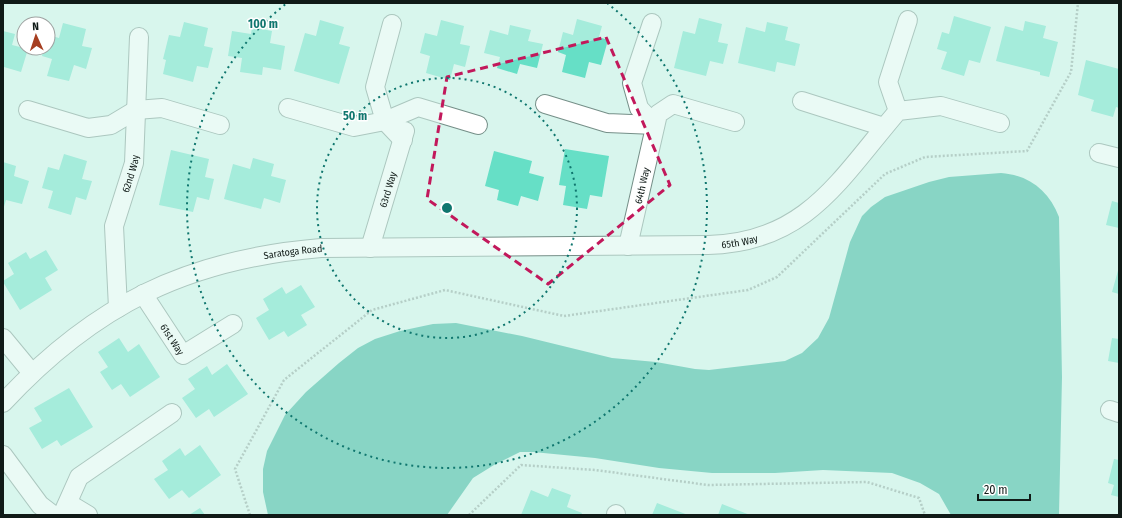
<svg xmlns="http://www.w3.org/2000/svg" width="1122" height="518" font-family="'Fira Sans Condensed',sans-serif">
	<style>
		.water { fill: #27ad96 }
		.building { fill: #66dfc6 }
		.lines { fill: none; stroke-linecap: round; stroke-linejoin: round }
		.minor-casing { stroke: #758f88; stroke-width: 20 }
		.path { stroke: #899f99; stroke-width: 2.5; stroke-dasharray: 2 2; stroke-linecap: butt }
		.minor { stroke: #fff; stroke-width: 18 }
		.marked { fill: none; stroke: #c2185b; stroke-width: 3; stroke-dasharray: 8 5; stroke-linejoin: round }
		.ring { fill: none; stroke: #0f766e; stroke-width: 2; stroke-dasharray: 2 4 }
		.labels { text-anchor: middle; stroke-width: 3; stroke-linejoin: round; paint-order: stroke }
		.street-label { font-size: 10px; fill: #101a17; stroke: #fff }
		.centre { fill: #0f766e; stroke: #fff; stroke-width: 2 }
		.ring-label { font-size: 12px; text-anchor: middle; font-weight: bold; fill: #0f766e; stroke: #fff; stroke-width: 3; stroke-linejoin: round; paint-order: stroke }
	</style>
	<rect width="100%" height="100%" fill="#d8f5ed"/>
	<path class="water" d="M1001,173C1029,175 1049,191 1059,217L1062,377L1059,515H951L939,494L920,483L892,473L823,470L775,473H712L659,468L595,458L533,452H520L494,465L473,478L447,515H268L263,492V469L267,451L285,415L306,392L339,363L358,348L375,339L400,331L433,324L456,323L522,336L612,358L656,362L695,369L709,370L785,361L802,353L818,338L829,318L850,242L862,216L871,207L885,197L929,182L949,177Z"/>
	<path class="building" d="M954,16L991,27L980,63L969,60L964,76L941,69L947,52L937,49L942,32L949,34Z
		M699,18L722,24L718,42L728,44L723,64L710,61L706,76L674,68L683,31L695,34Z
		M577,19L602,26L599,37L608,40L601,65L589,62L585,78L562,72L566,55L558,52L563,32L573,35Z
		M320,20L344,27L339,44L350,47L339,84L294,71L305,33L316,36Z
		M441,20L464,26L460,44L470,46L465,67L454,64L450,80L426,73L430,56L420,53L425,33L437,36Z
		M1025,21L1046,26L1043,38L1058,42L1049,77L1040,75V72L996,61L1005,26L1023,31Z
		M184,22L208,28L204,46L213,48L208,68L197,66L193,82L163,74L166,60L163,59L169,35L180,37Z
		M767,22L788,27L785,40L800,44L795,66L777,62L775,72L738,63L746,27L765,32Z
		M63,23L86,29L82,46L92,48L86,69L74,65L69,81L47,76L52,59L42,56L44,48H48V35L59,38Z
		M510,25L531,30L528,41L543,44L537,68L520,64L517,74L497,68L500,57L484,53L490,30L508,35Z
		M252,27L272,31L270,43L285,46L281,70L263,67L262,75L240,72L242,58L228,56L232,31L251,34Z
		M3,31L15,34L12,45L28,49L21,72L4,67L3,71Z
		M1086,60L1119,69V108L1116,107L1113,117L1091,111L1094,100L1078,95Z
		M565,149L609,156L602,197L590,195L587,209L563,205L566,186L559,185Z
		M171,150L209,159L205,177L214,179L209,200L197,197L193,212L159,205Z
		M494,151L532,161L529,173L544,177L538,201L521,196L518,206L497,200L499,190L485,186Z
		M64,154L87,161L82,179L92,181L86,200L76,197L71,215L48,208L53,191L42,188L48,167L59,170Z
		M253,158L274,164L271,176L286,180L280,203L264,198L261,209L224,199L233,164L250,169Z
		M3,162L16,166L14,176L29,181L22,204L6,200L3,210Z
		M1112,201L1119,203V228L1106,225Z
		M46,250L58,270L45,278L52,290L20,310L3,282V281L14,274L8,263L26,252L30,259Z
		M1119,267V294L1112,292Z
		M301,285L315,307L301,315L307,325L288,337L284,331L269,340L256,318L269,310L263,299L282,287L286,294Z
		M119,338L128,352L139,344L160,377L130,397L121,384L112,390L100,372L108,367L98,352Z
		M1112,338L1119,339V363L1108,361Z
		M227,364L248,394L214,417L209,409L196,418L182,398L195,389L188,379L207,366L212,375Z
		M69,388L93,427L61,446L57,440L42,449L29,428L42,421L34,408Z
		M200,445L221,475L189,498L182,490L169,499L154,479L168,470L162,461L180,448L185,456Z
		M1114,459L1119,460V497L1111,495L1114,485L1108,483Z
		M552,488L571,495L567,507L582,513L581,515H521L531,490L548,497Z
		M657,503L688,515H652Z
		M722,504L750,515H718Z
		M200,508L205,515H189Z"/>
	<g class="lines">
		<defs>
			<g id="minor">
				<path d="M652,23L632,83L639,108L655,125"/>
				<path d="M392,24L375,87L385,121L403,140"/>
				<path d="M802,101L884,127"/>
				<path d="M545,104L607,123L655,125"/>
				<path d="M288,108L354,127L385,121L418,107L478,125"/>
				<path d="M28,110L88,128L111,125L136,110L162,108L220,125"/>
				<path d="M898,111L888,82L908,20"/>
				<path d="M1099,153L1119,158"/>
				<path id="s1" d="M628,246L658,114L673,104L735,122"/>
				<path id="s2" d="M370,248L405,131"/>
				<path id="s3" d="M143,294L183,355L233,324"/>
				<path id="s4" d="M118,308L114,226L134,163L139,37"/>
				<path d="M3,338L32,373"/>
				<path id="s5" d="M3,403C94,305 187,259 321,248L708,245C807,243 841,177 898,111L941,106L1000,123"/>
				<path d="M1110,410L1119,413"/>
				<path d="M3,455L40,505L53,515"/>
				<path d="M68,503L88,515"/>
				<path d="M62,515L79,477L172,413"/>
				<path d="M616,515V514"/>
			</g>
		</defs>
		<use href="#minor" class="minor-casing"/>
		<path class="path" d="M250,515L235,469L284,380L372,310L445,290L564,316L748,290L777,277L885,174L925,157L1027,151L1071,72L1078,3
			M469,515L521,465L595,470L708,485L867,482L919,498L925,515"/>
		<use href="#minor" class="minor"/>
	</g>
	<path d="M0 0H1122V518H0ZM606,37L670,185L548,284L427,199L447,77Z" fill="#d8f5ed" fill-opacity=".55" fill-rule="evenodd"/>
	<path class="marked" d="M606,37L670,185L548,284L427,199L447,77Z"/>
	<g class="ring">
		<circle cx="447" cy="208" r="130"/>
		<path d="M607 3A260 260 0 1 1 287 3"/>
	</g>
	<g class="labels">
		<g class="street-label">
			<text dy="4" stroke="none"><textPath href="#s4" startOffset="137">62nd Way</textPath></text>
			<text dy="4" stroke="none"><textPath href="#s1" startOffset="62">64th Way</textPath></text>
			<text dy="4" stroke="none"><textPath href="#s2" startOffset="61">63rd Way</textPath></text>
			<text dy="4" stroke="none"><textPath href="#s5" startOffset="782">65th Way</textPath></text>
			<text dy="4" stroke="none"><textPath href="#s5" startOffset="335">Saratoga Road</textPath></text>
			<text dy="4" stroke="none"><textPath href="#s3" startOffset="54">61st Way</textPath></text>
		</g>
	</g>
	<circle cx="447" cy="208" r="6" class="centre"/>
	<g class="ring-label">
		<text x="263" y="28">100 m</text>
		<text x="355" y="120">50 m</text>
	</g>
	<rect width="1122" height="518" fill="none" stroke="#101a17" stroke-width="8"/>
	<g transform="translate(36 36) rotate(357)"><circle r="19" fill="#ffffff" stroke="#9fa3a2"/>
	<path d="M0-3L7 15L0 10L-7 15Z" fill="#a63e20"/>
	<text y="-6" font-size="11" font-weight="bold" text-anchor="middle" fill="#101a17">N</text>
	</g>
	<path d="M978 494v6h52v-6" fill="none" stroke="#101a17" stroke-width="2"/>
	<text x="984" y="494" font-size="12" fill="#101a17" stroke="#ffffff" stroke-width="3" paint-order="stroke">20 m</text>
</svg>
